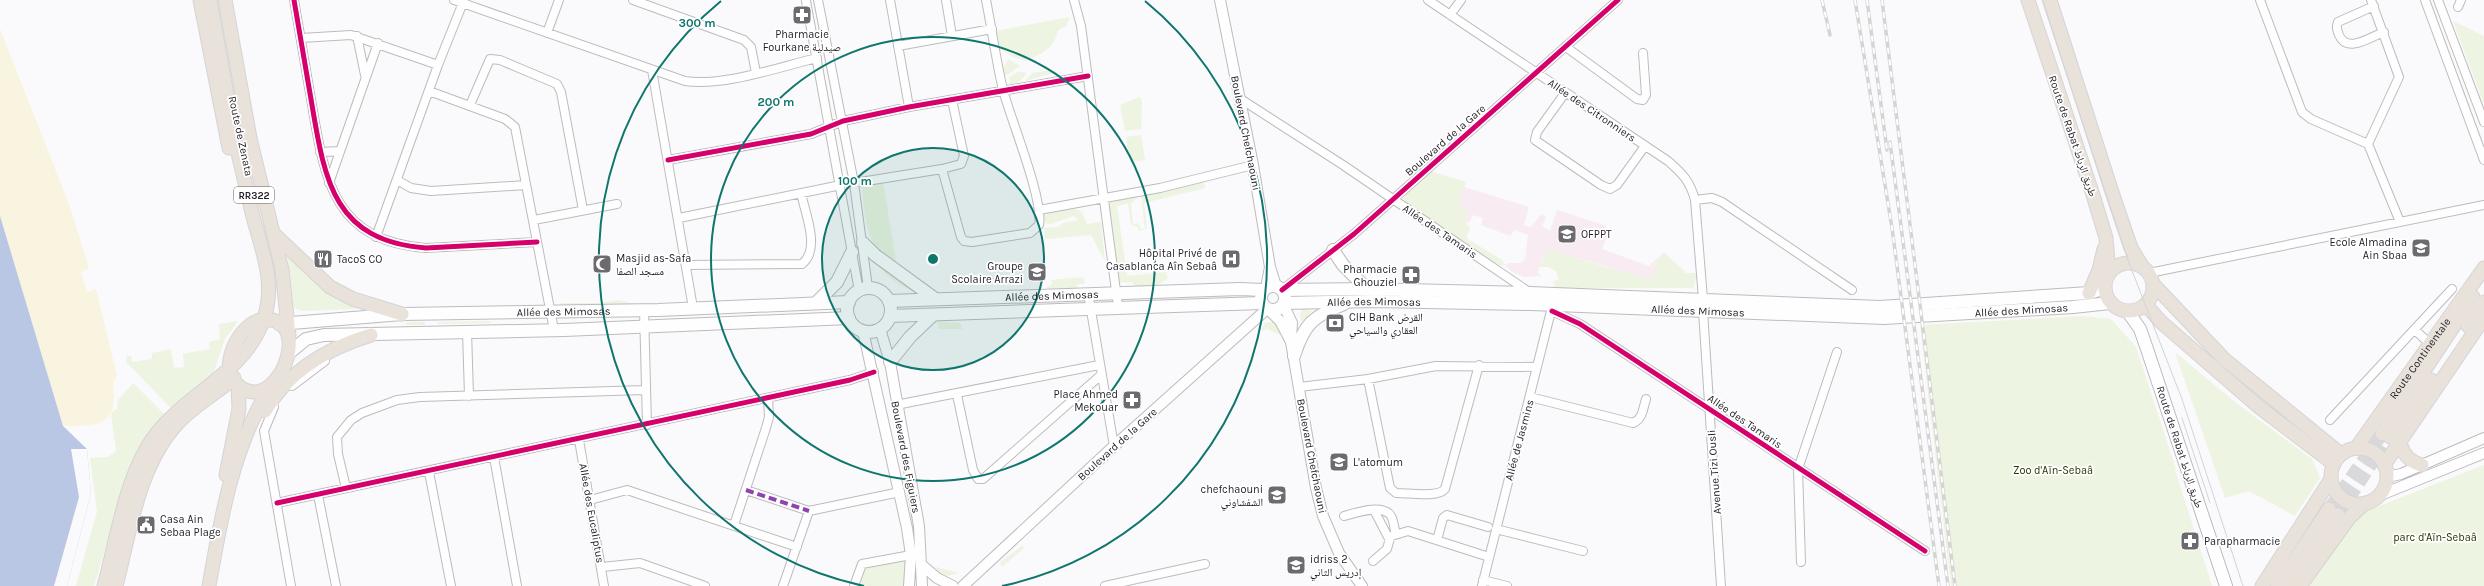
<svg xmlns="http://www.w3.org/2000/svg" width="2484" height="586" font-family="Karla,'Noto Naskh Arabic',sans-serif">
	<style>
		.education { fill: #f8ecf2 }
		.green { fill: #edf4e1 }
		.sand { fill: #f9f4e0 }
		.water { fill: #b9c7e5 }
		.pier { fill: #faf9fb }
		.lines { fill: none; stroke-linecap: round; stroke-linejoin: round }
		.primary-tunnel { stroke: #d9d8db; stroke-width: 13; stroke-dasharray: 13 6; stroke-linecap: butt }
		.minor-casing { stroke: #bdbbbf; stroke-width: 10 }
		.tertiary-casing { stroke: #bdbbbf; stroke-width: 12 }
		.secondary-casing { stroke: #bdbbbf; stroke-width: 14 }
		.primary-casing { stroke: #d5d4d6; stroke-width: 15 }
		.minor { stroke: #fefefe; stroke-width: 8 }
		.tertiary { stroke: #fefefe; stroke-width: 10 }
		.secondary { stroke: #fefefe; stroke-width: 12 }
		.primary { stroke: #e9e2da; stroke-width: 13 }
		.tram { stroke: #d5d4d5; stroke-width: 1 }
		.rail-casing { stroke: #d5d4d5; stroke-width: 3.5 }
		.rail { stroke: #fff; stroke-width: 2; stroke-dasharray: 6; stroke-linecap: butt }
		.quiet { stroke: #8e44ad; stroke-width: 4; stroke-dasharray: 8 4; stroke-linecap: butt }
		.cycleway-casing { stroke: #fff; stroke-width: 8 }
		.cycleway { stroke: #d6006c; stroke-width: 5 }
		.ring { fill: none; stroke: #0f766e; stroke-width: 2 }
		.labels { text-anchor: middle; stroke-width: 3.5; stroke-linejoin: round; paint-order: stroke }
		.shield { fill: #fff; stroke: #626166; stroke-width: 1 }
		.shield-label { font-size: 10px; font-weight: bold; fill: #1f1d24 }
		.poi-label { font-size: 11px; fill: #1f1d24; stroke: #fff; text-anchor: start }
		.street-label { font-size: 11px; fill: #1f1d24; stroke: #fff }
		.park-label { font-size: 11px; fill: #293701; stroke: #fff }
		.centre { fill: #0f766e; stroke: #fff; stroke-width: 2 }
		.ring-label { font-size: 12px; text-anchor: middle; font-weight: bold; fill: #0f766e; stroke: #fff; stroke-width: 3.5; stroke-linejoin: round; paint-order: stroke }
	</style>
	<rect width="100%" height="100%" fill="#faf9fb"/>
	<path class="education" d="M1464,187L1529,207L1524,225L1531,227L1541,214L1546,217L1542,226L1550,231L1557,210L1604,225L1609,232L1602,249L1649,266L1664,252L1652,267L1659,270L1649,279L1640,277L1549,249L1540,264L1538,273L1542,276L1524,277L1512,272L1505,265L1508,263H1521L1525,259L1528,235L1515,230L1510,236L1481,225L1483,218L1473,215L1469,223L1465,221L1458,206Z"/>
	<path class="green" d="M1070,17L1066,26L1058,30C1055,47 1042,54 1026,61L1013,57L997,47L995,31Z
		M2453,21L2484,36V104Z
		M1008,59L1020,66L1004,77L1003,69Z
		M1051,70L1058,72L1025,81L1032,73Z
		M1018,72L1027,73L1019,82L1010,84L1009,77Z
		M1140,97L1142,101L1141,129L1125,131L1120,105Z
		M1141,135L1145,160L1130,162L1126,137Z
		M1430,171L1466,182L1458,205L1468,212L1465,221L1470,228L1466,238L1502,260L1505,265L1491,266L1407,205L1402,195Z
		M1203,179L1205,188L1144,203L1147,229L1139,231L1137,226L1131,225L1128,203L1117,206L1127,276L1166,272L1168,278L1157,286C1150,286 1141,289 1134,287L1132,282L1119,283L1108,201L1137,197L1131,204L1133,224L1138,223L1141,229H1145L1141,195Z
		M883,182L896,261C867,261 864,208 862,187Z
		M1060,209C1077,209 1081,206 1087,224L1101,222L1105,261L1091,235L1045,239L1044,228L1058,227L1063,223L1079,220L1074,216L1051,224L1045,223L1043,214L1046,211Z
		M1549,249L1602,266L1649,279L1652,273L1659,271V270L1652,268L1664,252L1686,273H1698L1693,288H1556L1553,282L1559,279L1556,271L1548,267H1539Z
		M287,255L340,299L357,309L302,311L294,308Z
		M873,258L919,293C903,289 881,273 873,258Z
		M1083,277L1085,284H1078L1076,291L1057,288L1051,291L1047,287L1053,284L1051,280Z
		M619,300L633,304L562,309L559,305L562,303H601Z
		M1305,308L1312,311L1302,322L1300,316L1302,309Z
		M2081,316L2111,319L2136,347L2176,469L2175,470L2212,586H1951L1920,325Z
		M238,321L225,339L213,374L171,408L126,362L127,356H131L132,362L152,359V353L171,349L174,368L184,367L183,354L210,349L209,342L220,339L219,324Z
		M491,321V323L438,324V322Z
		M1276,321L1280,331L1279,335L1268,329L1260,331L1265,323Z
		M406,322H425V325H406Z
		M937,322L960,323L963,329H939Z
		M2175,352L2235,402L2312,459L2320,478L2295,516L2249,491L2225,498Z
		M133,383L164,414L140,445L131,464L94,586H76L97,512L90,458L108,457L116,451L111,413L117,409L118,400Z
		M2484,465V586H2308L2355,519L2369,510Z
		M1022,546L1024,548L1002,567L1000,562Z
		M906,560L907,586H857L863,566Z
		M936,567L959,573L947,576L937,572Z"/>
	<path class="sand" d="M0,29L70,207L89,268L81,272L87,292L96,289L117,376C111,384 114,387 114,396C114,430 88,425 63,426L0,216Z"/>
	<path class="water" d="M0,216L63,426L87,449L91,493L67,586H0Z"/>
	<path class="pier" d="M71,449H87L91,493L67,586H54L79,497Z"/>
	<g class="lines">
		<path class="primary-tunnel" d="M2329,509L2382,434
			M2338,515L2383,446"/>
		<defs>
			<path id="minor" d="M294,0C300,35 306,70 312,105C325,183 335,241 426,248L537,242
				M454,0L685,81C723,87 779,67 817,58
				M633,0L744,40L751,47L756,73
				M818,0L854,183L868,288
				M890,0L909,107
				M946,0L952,36
				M1074,0L1081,26L1118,306
				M1428,0L1668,161C1682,173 1690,181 1695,200L1703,299
				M2260,0L2302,112L2311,119L2368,144L2400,222
				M2425,0L2484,160
				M2438,0L2484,122
				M806,1L859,291
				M2374,6L2338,22C2336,27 2337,30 2339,35C2347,54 2370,37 2384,32
				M2458,7L2461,0
				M1450,15L1461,0
				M547,33L559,0
				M357,36L365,75
				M301,38L351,35L438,65
				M898,46L992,29
				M1566,47L1637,99L1643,100L1646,95L1643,53
				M652,70L693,308
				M429,91L505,119L515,127L554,330
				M1565,93L1537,132L1535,140L1601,185L1610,189L1617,185L1645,146
				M1239,98L1343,165L1529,292
				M470,105L490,59L500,60L557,84L561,92L583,210
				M2368,144L2399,77L2371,0
				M320,152L340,151
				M668,160L811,134L843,121L909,107L1088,76
				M942,169L961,237L964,241L972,242L1030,233L1039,225C1044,200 1011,120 1003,90C996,60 992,30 986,0
				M397,180L411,188L431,191L526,185
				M329,183L378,43
				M854,183L942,169L961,164L964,156L952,100
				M1695,200L1712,198L1722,202L1852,290
				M1039,210L1160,188L1253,165
				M679,218L841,185
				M534,220L617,204
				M376,237L438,65L464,0
				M686,265L802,264C821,249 805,213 801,193
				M2148,271L2154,272L2484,205
				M1282,290L1354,234L1618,0
				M1088,293L1114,446
				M644,310L647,425
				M1552,311L1580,324L1925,551
				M1703,311L1721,586
				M2415,330L2430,344
				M467,331L469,396
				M1368,379L1390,488L1396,493C1409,493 1438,498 1445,489L1479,365
				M292,386L325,361
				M1299,387L1368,379L1436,366L1537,367
				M957,395L973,470L978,479H983L1101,375
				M1530,397L1633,423C1643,419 1643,408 1646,399
				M896,405L1099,365
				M274,407L264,431L291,586
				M2330,420L2452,289
				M579,440L604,586
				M494,457L517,586
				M429,472L451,586
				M346,488L338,454L337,437L351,420L362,413L397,400L420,397L645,390
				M746,490L809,511
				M318,495L336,586
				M590,500L627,490L797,547
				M277,503L850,380L874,372
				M1374,510L1388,537L1408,531L1489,557
				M1344,516C1355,513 1383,503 1391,516C1394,521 1394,528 1396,534
				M734,525L766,428L769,417L768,398
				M1496,529L1583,551
				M1437,540L1443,518L1447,515L1488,527
				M1373,561L1387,549L1390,538
				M1801,562L1798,469L1837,352
				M602,567L640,563L705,586
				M1483,580L1507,586
				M783,586L809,511L900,492
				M854,586L862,564L911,555
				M1105,586L1205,564
				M1482,586L1552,307"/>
			<path id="tertiary" d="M1220,0L1253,165L1270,267L1276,286
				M1266,288L1270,267
				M1283,304L1292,323L1291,340
				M1269,310L1280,321L1291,342L1316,488L1323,516L1339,553L1362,586
				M880,329L890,362L919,526L922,586
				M863,331L907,528L911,555L909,586
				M2387,477L2401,474L2484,438
				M2378,496L2484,453
				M923,566L937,578L953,586
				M963,586L1114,446L1267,309"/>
			<g id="secondary">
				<path d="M863,243L875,255L934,298"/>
				<path d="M1333,250L1343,265L1367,289"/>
				<circle cx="1273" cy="298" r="12"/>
				<circle cx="869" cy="310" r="22"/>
				<path d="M1282,290L1367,289L1530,293L1880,307L2089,293L2096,291L2105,283"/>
				<path id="s1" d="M889,301L1240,289L1263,290"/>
				<path d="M817,302L837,282L852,252"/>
				<path id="s2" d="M1284,303L1375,301L1531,304L1884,318L2073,307L2110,303"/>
				<path d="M2128,312L2140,329L2147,349L2226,586"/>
				<path d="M890,316L1261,303"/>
				<path id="s3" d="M279,324L402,314L658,310L849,302"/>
				<path d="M289,353L306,339L324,335L564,330L849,318"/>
				<path d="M1294,356C1304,324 1313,316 1344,304"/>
				<path d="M890,362L910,337L933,315"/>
			</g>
			<g id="primary">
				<path d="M200,0L229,148"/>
				<path d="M225,0L250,138L282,270L289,335"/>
				<path d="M2028,0L2093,195L2106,238L2109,273"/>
				<path d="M2050,0L2111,189L2131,248L2142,266"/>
				<path d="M274,234L330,287L353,299L402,314"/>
				<circle cx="2129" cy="287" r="24"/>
				<path d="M2154,285L2224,359L2341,454"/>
				<path d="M2089,293L2099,270L2104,249"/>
				<path d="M2146,305L2161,322L2259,407L2334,464"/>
				<path d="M260,320C314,313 283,402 248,391C212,380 235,327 260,320Z"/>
				<path d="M2468,326L2484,302"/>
				<path d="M265,411C288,371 328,348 371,335"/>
				<path d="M2382,434L2473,297"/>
				<path d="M2390,437L2431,380"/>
				<path d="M2400,441C2402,453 2409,462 2422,465"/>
				<path id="s4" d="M2356,448L2484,268"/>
				<circle cx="2359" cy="476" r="28"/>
				<path d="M2384,465L2484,318"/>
				<path d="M226,475L239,409L238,385"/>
				<path d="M104,586C117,539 126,472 157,433C190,391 246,372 264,318C276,284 262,250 253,217C248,196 243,175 238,153C228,102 219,51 210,0"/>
				<path d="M116,586C130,532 138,467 177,424C193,406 216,394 234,378"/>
				<path d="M209,586C221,517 233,447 270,387"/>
				<path d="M2262,586L2331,479"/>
				<path d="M2277,586L2329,509"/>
				<path d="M2290,586L2338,515"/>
				<path d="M2300,586L2349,518L2365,503"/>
			</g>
		</defs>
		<use href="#minor" class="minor-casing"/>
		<use href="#tertiary" class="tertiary-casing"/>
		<use href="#secondary" class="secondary-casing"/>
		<use href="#primary" class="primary-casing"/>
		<use href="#minor" class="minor"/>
		<use href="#tertiary" class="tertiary"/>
		<use href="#secondary" class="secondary"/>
		<use href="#primary" class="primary"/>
		<path class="tram" d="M2042,0L2129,263L2182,399L2243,586
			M2182,418L2210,503"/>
		<defs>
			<path id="rail" d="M1822,0L1830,35
				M1855,0L1892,228L1939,586
				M1867,0L1887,150
				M1882,0L1955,586
				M1890,142L1948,586"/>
		</defs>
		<use href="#rail" class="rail-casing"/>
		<use href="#rail" class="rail"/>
		<path class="quiet" d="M746,490L809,511"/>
		<defs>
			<path id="cycleway" d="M294,0C300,35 306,70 312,105C325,183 335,241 426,248L537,242
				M668,160L811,134L843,121L909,107L1088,76
				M1282,290L1354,234L1618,0
				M1552,311L1580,324L1925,551
				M277,503L850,380L874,372"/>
		</defs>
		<use href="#cycleway" class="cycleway-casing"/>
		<use href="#cycleway" class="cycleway"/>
	</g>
	<circle cx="933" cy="259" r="111" fill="#0f766e" fill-opacity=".12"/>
	<g class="ring">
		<circle cx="933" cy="259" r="111"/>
		<circle cx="933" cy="259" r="222"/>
		<path d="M864 586A334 334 0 0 1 721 1M1145 1A334 334 0 0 1 1002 586"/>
	</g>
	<defs>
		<symbol id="pharmacy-square" viewBox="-11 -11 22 22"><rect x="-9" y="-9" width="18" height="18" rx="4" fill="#6c6a6f" stroke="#fff"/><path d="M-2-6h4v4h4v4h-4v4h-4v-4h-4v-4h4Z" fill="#fff"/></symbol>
		<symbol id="university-square" viewBox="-11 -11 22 22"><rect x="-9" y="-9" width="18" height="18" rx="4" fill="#6c6a6f" stroke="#fff"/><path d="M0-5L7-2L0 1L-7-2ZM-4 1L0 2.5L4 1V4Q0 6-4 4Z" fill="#fff"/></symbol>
		<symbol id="school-square" viewBox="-11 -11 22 22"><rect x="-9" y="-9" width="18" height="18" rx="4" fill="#6c6a6f" stroke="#fff"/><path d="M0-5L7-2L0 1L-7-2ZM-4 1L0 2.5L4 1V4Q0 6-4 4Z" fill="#fff"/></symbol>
		<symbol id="restaurant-square" viewBox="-11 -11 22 22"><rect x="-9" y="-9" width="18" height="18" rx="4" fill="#6c6a6f" stroke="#fff"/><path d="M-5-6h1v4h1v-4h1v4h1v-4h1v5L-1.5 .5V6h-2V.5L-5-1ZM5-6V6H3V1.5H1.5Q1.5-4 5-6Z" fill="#fff"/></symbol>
		<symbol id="hospital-square" viewBox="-11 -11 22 22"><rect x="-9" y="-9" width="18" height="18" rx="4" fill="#6c6a6f" stroke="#fff"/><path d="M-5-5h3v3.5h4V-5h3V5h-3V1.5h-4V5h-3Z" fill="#fff"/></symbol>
		<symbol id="mosque-square" viewBox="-11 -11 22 22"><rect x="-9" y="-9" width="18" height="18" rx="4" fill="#6c6a6f" stroke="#fff"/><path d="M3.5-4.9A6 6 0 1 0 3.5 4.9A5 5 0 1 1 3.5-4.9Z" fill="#fff"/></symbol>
		<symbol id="bank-square" viewBox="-11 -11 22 22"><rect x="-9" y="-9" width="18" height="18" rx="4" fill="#6c6a6f" stroke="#fff"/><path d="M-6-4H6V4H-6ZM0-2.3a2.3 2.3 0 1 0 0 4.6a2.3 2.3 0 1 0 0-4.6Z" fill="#fff"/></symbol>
		<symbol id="civic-square" viewBox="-11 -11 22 22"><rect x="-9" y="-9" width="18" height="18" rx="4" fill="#6c6a6f" stroke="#fff"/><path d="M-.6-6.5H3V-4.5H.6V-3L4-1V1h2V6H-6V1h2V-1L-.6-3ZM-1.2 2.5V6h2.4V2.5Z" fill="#fff"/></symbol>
	</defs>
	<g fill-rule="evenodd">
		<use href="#pharmacy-square" x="791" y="4" width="22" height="22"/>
		<use href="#university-square" x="1556" y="223" width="22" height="22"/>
		<use href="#school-square" x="2410" y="237" width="22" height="22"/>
		<use href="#restaurant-square" x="312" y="248" width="22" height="22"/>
		<use href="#hospital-square" x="1220" y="248" width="22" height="22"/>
		<use href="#mosque-square" x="591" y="253" width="22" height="22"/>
		<use href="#school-square" x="1026" y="261" width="22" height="22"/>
		<use href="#pharmacy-square" x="1400" y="264" width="22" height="22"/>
		<use href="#bank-square" x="1324" y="312" width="22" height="22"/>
		<use href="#pharmacy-square" x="1121" y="389" width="22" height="22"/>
		<use href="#school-square" x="1328" y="451" width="22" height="22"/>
		<use href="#school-square" x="1266" y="484" width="22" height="22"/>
		<use href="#civic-square" x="135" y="514" width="22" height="22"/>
		<use href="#pharmacy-square" x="2179" y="530" width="22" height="22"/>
		<use href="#school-square" x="1285" y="554" width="22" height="22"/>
	</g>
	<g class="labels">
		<rect class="shield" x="234" y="187" width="40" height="16" rx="3"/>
		<g class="shield-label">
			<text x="254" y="199">RR322</text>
		</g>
		<g class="poi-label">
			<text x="802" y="38" text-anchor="middle">Pharmacie<tspan x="802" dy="13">Fourkane صيدلية</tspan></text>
			<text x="1581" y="238">OFPPT</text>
			<text x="2407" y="246" text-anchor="end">Ecole Almadina<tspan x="2407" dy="13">Ain Sbaa</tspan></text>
			<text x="1217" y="257" text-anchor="end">Hôpital Privé de<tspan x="1217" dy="13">Casablanca Aîn Sebaâ</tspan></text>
			<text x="616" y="262">Masjid as-Safa<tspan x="616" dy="13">مسجد الصفا</tspan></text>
			<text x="337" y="263">TacoS CO</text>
			<text x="1023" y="270" text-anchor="end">Groupe<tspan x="1023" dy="13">Scolaire Arrazi</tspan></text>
			<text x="1397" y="273" text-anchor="end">Pharmacie<tspan x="1397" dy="13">Ghouziel</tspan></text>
			<text x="1349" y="321">CIH Bank القرض<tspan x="1349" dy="13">العقاري والسياحي</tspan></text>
			<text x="1118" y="398" text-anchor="end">Place Ahmed<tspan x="1118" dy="13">Mekouar</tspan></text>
			<text x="1353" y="466">L'atomum</text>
			<text x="1263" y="493" text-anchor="end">chefchaouni<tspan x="1263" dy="13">الشفشاوني</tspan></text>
			<text x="160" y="523">Casa Ain<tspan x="160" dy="13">Sebaa Plage</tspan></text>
			<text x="2204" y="545">Parapharmacie</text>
			<text x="1310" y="563">idriss 2<tspan x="1310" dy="13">إدريس الثاني</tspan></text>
		</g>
		<g class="street-label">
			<text transform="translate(1592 110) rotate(34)" y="4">Allée des Citronniers</text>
			<text transform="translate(1246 133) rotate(79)" y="4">Boulevard Chefchaouni</text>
			<text transform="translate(241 136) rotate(78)" y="4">Route de Zenata</text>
			<text transform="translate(2073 136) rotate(71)" y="4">Route de Rabat طريق الرباط</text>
			<text transform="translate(1445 140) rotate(-41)" y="4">Boulevard de la Gare</text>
			<text transform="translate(1440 231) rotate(34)" y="4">Allée des Tamaris</text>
			<text dy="4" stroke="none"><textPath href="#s1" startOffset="163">Allée des Mimosas</textPath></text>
			<text dy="4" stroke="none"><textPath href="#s2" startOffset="90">Allée des Mimosas</textPath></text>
			<text dy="4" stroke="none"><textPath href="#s2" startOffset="414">Allée des Mimosas</textPath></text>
			<text dy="4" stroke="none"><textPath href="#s2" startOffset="738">Allée des Mimosas</textPath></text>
			<text dy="4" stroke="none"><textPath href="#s3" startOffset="285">Allée des Mimosas</textPath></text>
			<text dy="4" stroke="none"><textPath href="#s4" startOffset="110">Route Continentale</textPath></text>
			<text transform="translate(1745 421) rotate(34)" y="4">Allée des Tamaris</text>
			<text transform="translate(1519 440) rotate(-75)" y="4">Allée de Jasmins</text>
			<text transform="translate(1117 444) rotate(-42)" y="4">Boulevard de la Gare</text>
			<text transform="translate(2180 447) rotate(72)" y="4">Route de Rabat طريق الرباط</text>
			<text transform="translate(1312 456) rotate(79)" y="4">Boulevard Chefchaouni</text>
			<text transform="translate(906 457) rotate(79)" y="4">Boulevard des Figuiers</text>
			<text transform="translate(1714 472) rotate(-94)" y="4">Avenue Tizi Ousli</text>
			<text transform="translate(592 513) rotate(80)" y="4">Allée des Eucaliptus</text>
		</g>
		<g class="park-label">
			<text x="2053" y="474">Zoo d'Aïn-Sebaâ</text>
			<text x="2435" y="541">parc d'Aïn-Sebaâ</text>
		</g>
	</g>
	<circle cx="933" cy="259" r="6" class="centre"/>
	<g class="ring-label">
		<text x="697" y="27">300 m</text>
		<text x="776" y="106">200 m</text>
		<text x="855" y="185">100 m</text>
	</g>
</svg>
